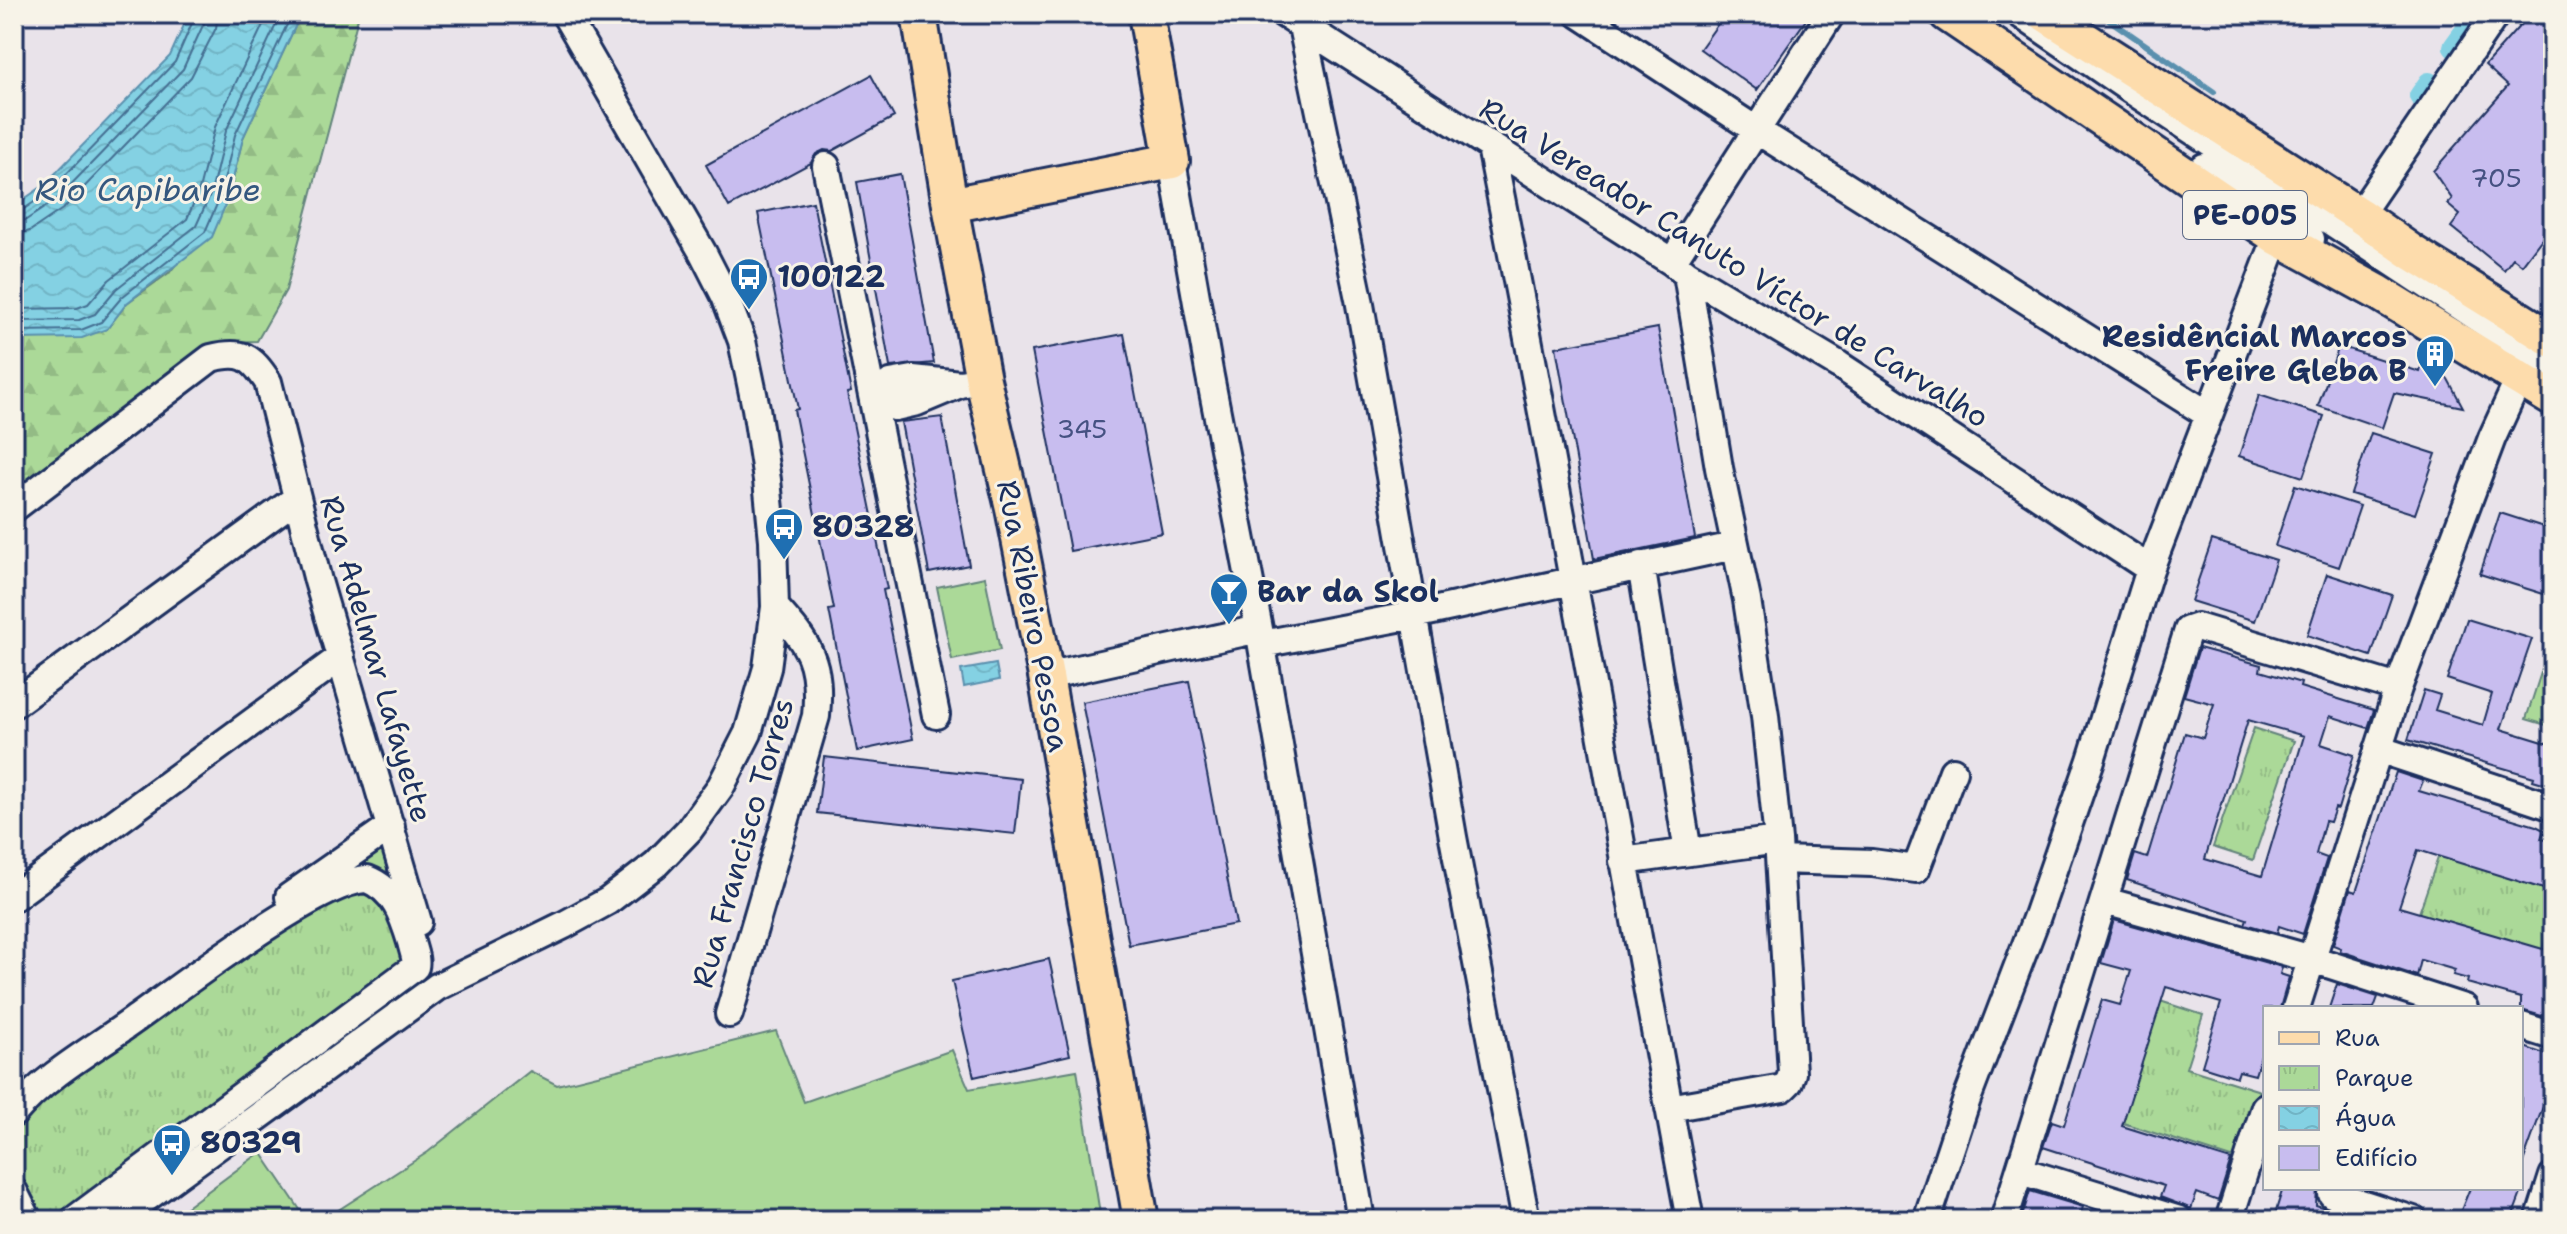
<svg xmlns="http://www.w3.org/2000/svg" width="2567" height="1234" font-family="'Shantell Sans',sans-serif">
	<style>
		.grass { fill: #abd998; stroke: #63847b; stroke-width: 2 }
		.forest { fill: url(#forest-firs); stroke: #63847b; stroke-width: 2 }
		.park { fill: url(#park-tufts); stroke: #63847b; stroke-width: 2 }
		.water { fill: url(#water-waves); stroke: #5a90ae; stroke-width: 2 }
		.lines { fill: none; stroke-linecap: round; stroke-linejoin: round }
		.shore { stroke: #457093; stroke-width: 2 }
		.stream { stroke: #5a90ae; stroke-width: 6 }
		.canal { stroke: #84d1e3; stroke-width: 22 }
		.building { fill: #c8bdef; stroke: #1b2f5e; stroke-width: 2; fill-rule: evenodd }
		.minor-casing { stroke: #1b2f5e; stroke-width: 32 }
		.major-casing { stroke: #1b2f5e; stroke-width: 40 }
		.minor { stroke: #f7f3e8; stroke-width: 26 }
		.major { stroke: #fddcac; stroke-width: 34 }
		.labels { text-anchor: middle; stroke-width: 6; stroke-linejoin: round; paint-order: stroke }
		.number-label { font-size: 26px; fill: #465282 }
		.shield { fill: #f7f3e8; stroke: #5d6a87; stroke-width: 2 }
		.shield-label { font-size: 28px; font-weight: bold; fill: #1b2f5e }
		.street-label { font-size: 30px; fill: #1b2f5e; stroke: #f7f3e8 }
		.poi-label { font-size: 30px; font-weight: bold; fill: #1b2f5e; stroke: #f7f3e8; text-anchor: start }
		.water-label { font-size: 32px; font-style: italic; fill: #35587f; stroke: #f7f3e8 }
	</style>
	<defs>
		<pattern id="forest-firs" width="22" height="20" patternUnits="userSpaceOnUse" patternTransform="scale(2)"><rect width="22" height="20" fill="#abd998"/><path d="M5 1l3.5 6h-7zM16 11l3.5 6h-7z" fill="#93bb85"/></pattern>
		<pattern id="park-tufts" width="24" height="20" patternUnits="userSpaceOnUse" patternTransform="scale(2)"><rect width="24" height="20" fill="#abd998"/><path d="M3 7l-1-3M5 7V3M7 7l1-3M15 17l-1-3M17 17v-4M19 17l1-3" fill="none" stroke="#93bb85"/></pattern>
		<pattern id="water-waves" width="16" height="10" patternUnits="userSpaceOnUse" patternTransform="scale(2)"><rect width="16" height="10" fill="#84d1e3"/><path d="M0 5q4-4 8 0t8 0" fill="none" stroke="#71b4c5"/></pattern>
	</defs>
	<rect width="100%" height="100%" fill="#e9e3ea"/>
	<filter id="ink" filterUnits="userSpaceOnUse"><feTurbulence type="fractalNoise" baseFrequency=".0125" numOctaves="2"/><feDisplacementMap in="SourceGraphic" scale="16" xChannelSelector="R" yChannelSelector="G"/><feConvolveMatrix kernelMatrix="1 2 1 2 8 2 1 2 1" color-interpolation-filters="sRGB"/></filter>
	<g filter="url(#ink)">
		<path class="grass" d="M985,577L1000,650L952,660L937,587Z
			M2546,657L2553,660V727L2526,719Z
			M776,1031L804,1102L952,1050L969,1089L1077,1070L1101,1220H323L428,1152L530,1071L557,1085Z
			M261,1152L307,1220H169Z"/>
		<path class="forest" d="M301,14H359L286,290L257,341L231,342L182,361L14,494V339L107,329L127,303L170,272L228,199L243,138Z"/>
		<path class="park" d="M2254,728L2294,741L2253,860L2213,847Z
			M384,839L429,982L106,1220H22L14,1203V1102Z
			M2439,855L2553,892V919L2540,956L2418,916Z
			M2160,1001L2203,1015L2186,1068L2260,1091L2238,1160L2120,1122Z"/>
		<path class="water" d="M189,14H301L243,138L228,199L212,237L127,303L107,329L82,338L14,339V206L43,186L170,56Z
			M996,664L999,680L964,687L961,670Z"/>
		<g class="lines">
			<path class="shore" d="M14,212L21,211L49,192L175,62L196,14
				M14,222L26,220L56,200L183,69L204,23L206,14
				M14,235L30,231L64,208L191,77L216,28L218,14
				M14,309L77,308L88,304L109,280L187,219L199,190L215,127L268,14
				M14,321L79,320L95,314L116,289L196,226L211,193L226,131L281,14
				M14,331L81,330L101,322L122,297L205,232L220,197L235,135L292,14"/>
			<path class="stream" d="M2101,14L2214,92"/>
			<path class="canal" d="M2454,47L2467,29
				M2420,96L2429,83"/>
		</g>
		<path class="building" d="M1725,14H1810L1757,90L1700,49Z
			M2530,14H2553V224L2522,265L2513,258L2504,270L2451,227L2460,215L2447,204L2452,199L2433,171L2508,86L2485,65Z
			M871,75L894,117L832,151L824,150L816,154L811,163L729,207L706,165Z
			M900,174L934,363L890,367L857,182Z
			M813,202L851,392L847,393L887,589L883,590L913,739L857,751L829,610L834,609L794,410L798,409L758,213Z
			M1658,328L1695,538L1594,559L1556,347Z
			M1124,334L1162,533L1070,551L1032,351Z
			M2339,346L2420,372L2424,355L2448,379L2463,407L2394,393L2382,428L2318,406Z
			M2259,395L2324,416L2303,477L2239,456Z
			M942,417L969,565L929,573L901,422Z
			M2371,433L2436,454L2415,514L2351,494Z
			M2295,485L2360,506L2339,567L2275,546Z
			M2500,513L2553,530V597L2480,574Z
			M2212,540L2276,560L2255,621L2191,601Z
			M2327,574L2392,595L2371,656L2307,635Z
			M2467,619L2532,639L2501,729L2553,745V786L2533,780L2534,777L2408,740L2424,690L2440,695L2435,710L2483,725L2492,694L2447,679Z
			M2199,648L2261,665L2260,671L2301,683L2300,687L2374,710L2368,728L2330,716L2321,744L2354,755L2338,809L2335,808L2330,822L2325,821L2316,854L2327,858L2303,934L2279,926L2277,933L2245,924L2247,919L2127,880L2135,854L2147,858L2185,733L2203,738L2214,704L2184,696ZM2248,720L2304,736L2262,876L2205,859Z
			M1189,681L1236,924L1129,945L1082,702Z
			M824,757L1021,779L1015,834L817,813Z
			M2396,772L2423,781L2419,791L2536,826L2544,830L2541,839L2553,841V892L2418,850L2399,907L2553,952V1019L2521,1010V998L2467,983L2468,979L2453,975L2455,970L2421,960L2417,976L2340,951L2341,948L2333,945L2350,890L2356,892Z
			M2114,920L2282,967L2280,974L2289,977L2280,1008H2265V1043L2255,1075L2239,1071L2237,1077L2202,1066L2221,1003L2166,987L2122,1126L2231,1160L2218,1201L2197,1193L2191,1209L2189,1208L2160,1197L2164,1186L2043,1147L2052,1121L2064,1125L2102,1000L2120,1005L2131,971L2101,963Z
			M1049,959L1070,1055L974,1077L952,981Z
			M2337,984L2378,997L2374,1008H2329Z
			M2521,1046L2553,1057V1091L2549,1090L2523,1162L2521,1161Z
			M2283,1188H2317L2316,1205L2352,1217L2351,1220H2273Z
			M2470,1188H2523L2511,1220H2457Z
			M2030,1191L2083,1207L2079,1220H2021Z"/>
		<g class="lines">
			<defs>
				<path id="minor" d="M1284,14L1672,262L1687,274L1839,365L2150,569
					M1579,14L1756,130L2209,415
					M2020,14L2131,90L2553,368
					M1302,26L1359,299L1453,837L1526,1220
					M1491,147C1562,504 1623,863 1690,1220
					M1172,161L1209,371L1259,629L1361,1220
					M826,166L936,715
					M2204,167L2311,239
					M2359,215L2496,14
					M1672,262L1831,14
					M960,384L913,379L890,383L874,399L895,407L917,402L960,384L983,380
					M14,508L211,358C242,350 251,356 268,382L318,581L418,922
					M1641,565L1688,852
					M1262,644L1414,615L1734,546
					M1046,676L1259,629
					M14,704L297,498
					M2378,749L2553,807
					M1780,860L1872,863L1916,869L1953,771
					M1623,861L1778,840
					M14,897L341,657
					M289,897L391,826
					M2105,901L2312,959L2464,1008
					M2296,1008L2398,688L2492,438L2520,377
					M729,1014L816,716C821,662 810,646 775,607
					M2521,1026L2553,1036
					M1669,1108L1783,1088L1789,1082L1792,1073L1778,840L1765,716L1747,600L1719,468L1687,274
					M14,1113C46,1075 94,1049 134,1020C178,989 319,880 367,879C395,890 403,916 411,942C413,951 417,959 415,967L74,1220
					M2021,1171L2179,1220
					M14,1192L28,1220
					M2332,1194L2413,1220
					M116,1220L437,987L564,925L608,901L656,864L689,830L721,786L748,733L767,668L775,607L773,540L767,480L756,408L742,341L725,296L703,253L565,14
					M1927,1220L1967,1099L2037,916L2091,760L2150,569L2277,237
					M2004,1220L2188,630L2197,627L2398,688
					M2229,1220L2265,1107
					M2539,1220L2553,1176"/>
				<path id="major" d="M919,14L950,205L983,380L1013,508L1046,676L1141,1220
					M1947,14L2277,237L2379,293L2553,399
					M2045,14L2359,215L2413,253L2553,340
					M950,205L1172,161L1146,14"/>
			</defs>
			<use href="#minor" class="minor-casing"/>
			<use href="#major" class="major-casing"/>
			<use href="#minor" class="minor"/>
			<use href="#major" class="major"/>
		</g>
	</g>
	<defs>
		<symbol id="bus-pin" viewBox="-11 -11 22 30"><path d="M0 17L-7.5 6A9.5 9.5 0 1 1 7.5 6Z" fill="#1f6fb2" stroke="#f7f3e8"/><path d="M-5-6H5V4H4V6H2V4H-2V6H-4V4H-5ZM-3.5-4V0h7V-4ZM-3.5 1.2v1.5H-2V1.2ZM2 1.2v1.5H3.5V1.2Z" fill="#fff"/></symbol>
		<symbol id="building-pin" viewBox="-11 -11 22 30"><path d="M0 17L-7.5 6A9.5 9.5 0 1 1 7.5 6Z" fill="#1f6fb2" stroke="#f7f3e8"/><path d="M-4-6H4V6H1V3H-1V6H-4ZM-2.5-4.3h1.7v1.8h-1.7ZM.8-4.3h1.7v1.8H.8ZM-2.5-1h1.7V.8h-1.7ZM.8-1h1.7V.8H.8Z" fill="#fff"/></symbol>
		<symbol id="bar-pin" viewBox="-11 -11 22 30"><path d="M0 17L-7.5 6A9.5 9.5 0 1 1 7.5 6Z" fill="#1f6fb2" stroke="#f7f3e8"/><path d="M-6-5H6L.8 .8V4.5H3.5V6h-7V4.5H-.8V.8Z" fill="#fff"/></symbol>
	</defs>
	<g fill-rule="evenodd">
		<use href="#bus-pin" x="727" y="255" width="44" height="60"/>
		<use href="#building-pin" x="2413" y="332" width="44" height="60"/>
		<use href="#bus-pin" x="762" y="505" width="44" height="60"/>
		<use href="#bar-pin" x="1207" y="570" width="44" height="60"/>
		<use href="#bus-pin" x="150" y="1121" width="44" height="60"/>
	</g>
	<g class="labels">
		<g class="number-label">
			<text x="2496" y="187">705</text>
			<text x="1082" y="438">345</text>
		</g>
		<rect class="shield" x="2183" y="191" width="124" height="48" rx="6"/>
		<g class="shield-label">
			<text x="2245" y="225">PE-005</text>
		</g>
		<g class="street-label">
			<text transform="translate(1734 263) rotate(32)" y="10">Rua Vereador Canuto Víctor de Carvalho</text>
			<text transform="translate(1033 616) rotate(79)" y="10">Rua Ribeiro Pessoa</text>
			<text transform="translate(376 659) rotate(74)" y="10">Rua Adelmar Lafayette</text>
			<text transform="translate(743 843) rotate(-74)" y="10">Rua Francisco Torres</text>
		</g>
		<g class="poi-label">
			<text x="777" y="287">100122</text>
			<text x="2407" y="347" text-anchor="end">Residêncial Marcos<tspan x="2407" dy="34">Freire Gleba B</tspan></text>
			<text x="812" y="537">80328</text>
			<text x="1257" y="602">Bar da Skol</text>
			<text x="200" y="1153">80329</text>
		</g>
		<g class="water-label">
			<text x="148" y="201">Rio Capibaribe</text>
		</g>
	</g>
	<rect width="2567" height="1234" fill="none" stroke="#f7f3e8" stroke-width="48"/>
	<rect x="24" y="24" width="2519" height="1186" fill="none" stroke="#1b2f5e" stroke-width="3" filter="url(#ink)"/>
	<rect x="2263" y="1006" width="260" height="184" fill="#f7f3e8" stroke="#9fa5b1" stroke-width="2"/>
	<rect x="2279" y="1032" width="40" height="12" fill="#fddcac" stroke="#9fa5b1" stroke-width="2"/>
	<text x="2335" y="1046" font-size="24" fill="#1b2f5e">Rua</text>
	<rect x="2279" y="1066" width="40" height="24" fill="url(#park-tufts)" stroke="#9fa5b1" stroke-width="2"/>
	<text x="2335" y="1086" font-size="24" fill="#1b2f5e">Parque</text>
	<rect x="2279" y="1106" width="40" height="24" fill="url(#water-waves)" stroke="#9fa5b1" stroke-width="2"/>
	<text x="2335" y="1126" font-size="24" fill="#1b2f5e">Água</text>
	<rect x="2279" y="1146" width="40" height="24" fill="#c8bdef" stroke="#9fa5b1" stroke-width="2"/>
	<text x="2335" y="1166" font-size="24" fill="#1b2f5e">Edifício</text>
</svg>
